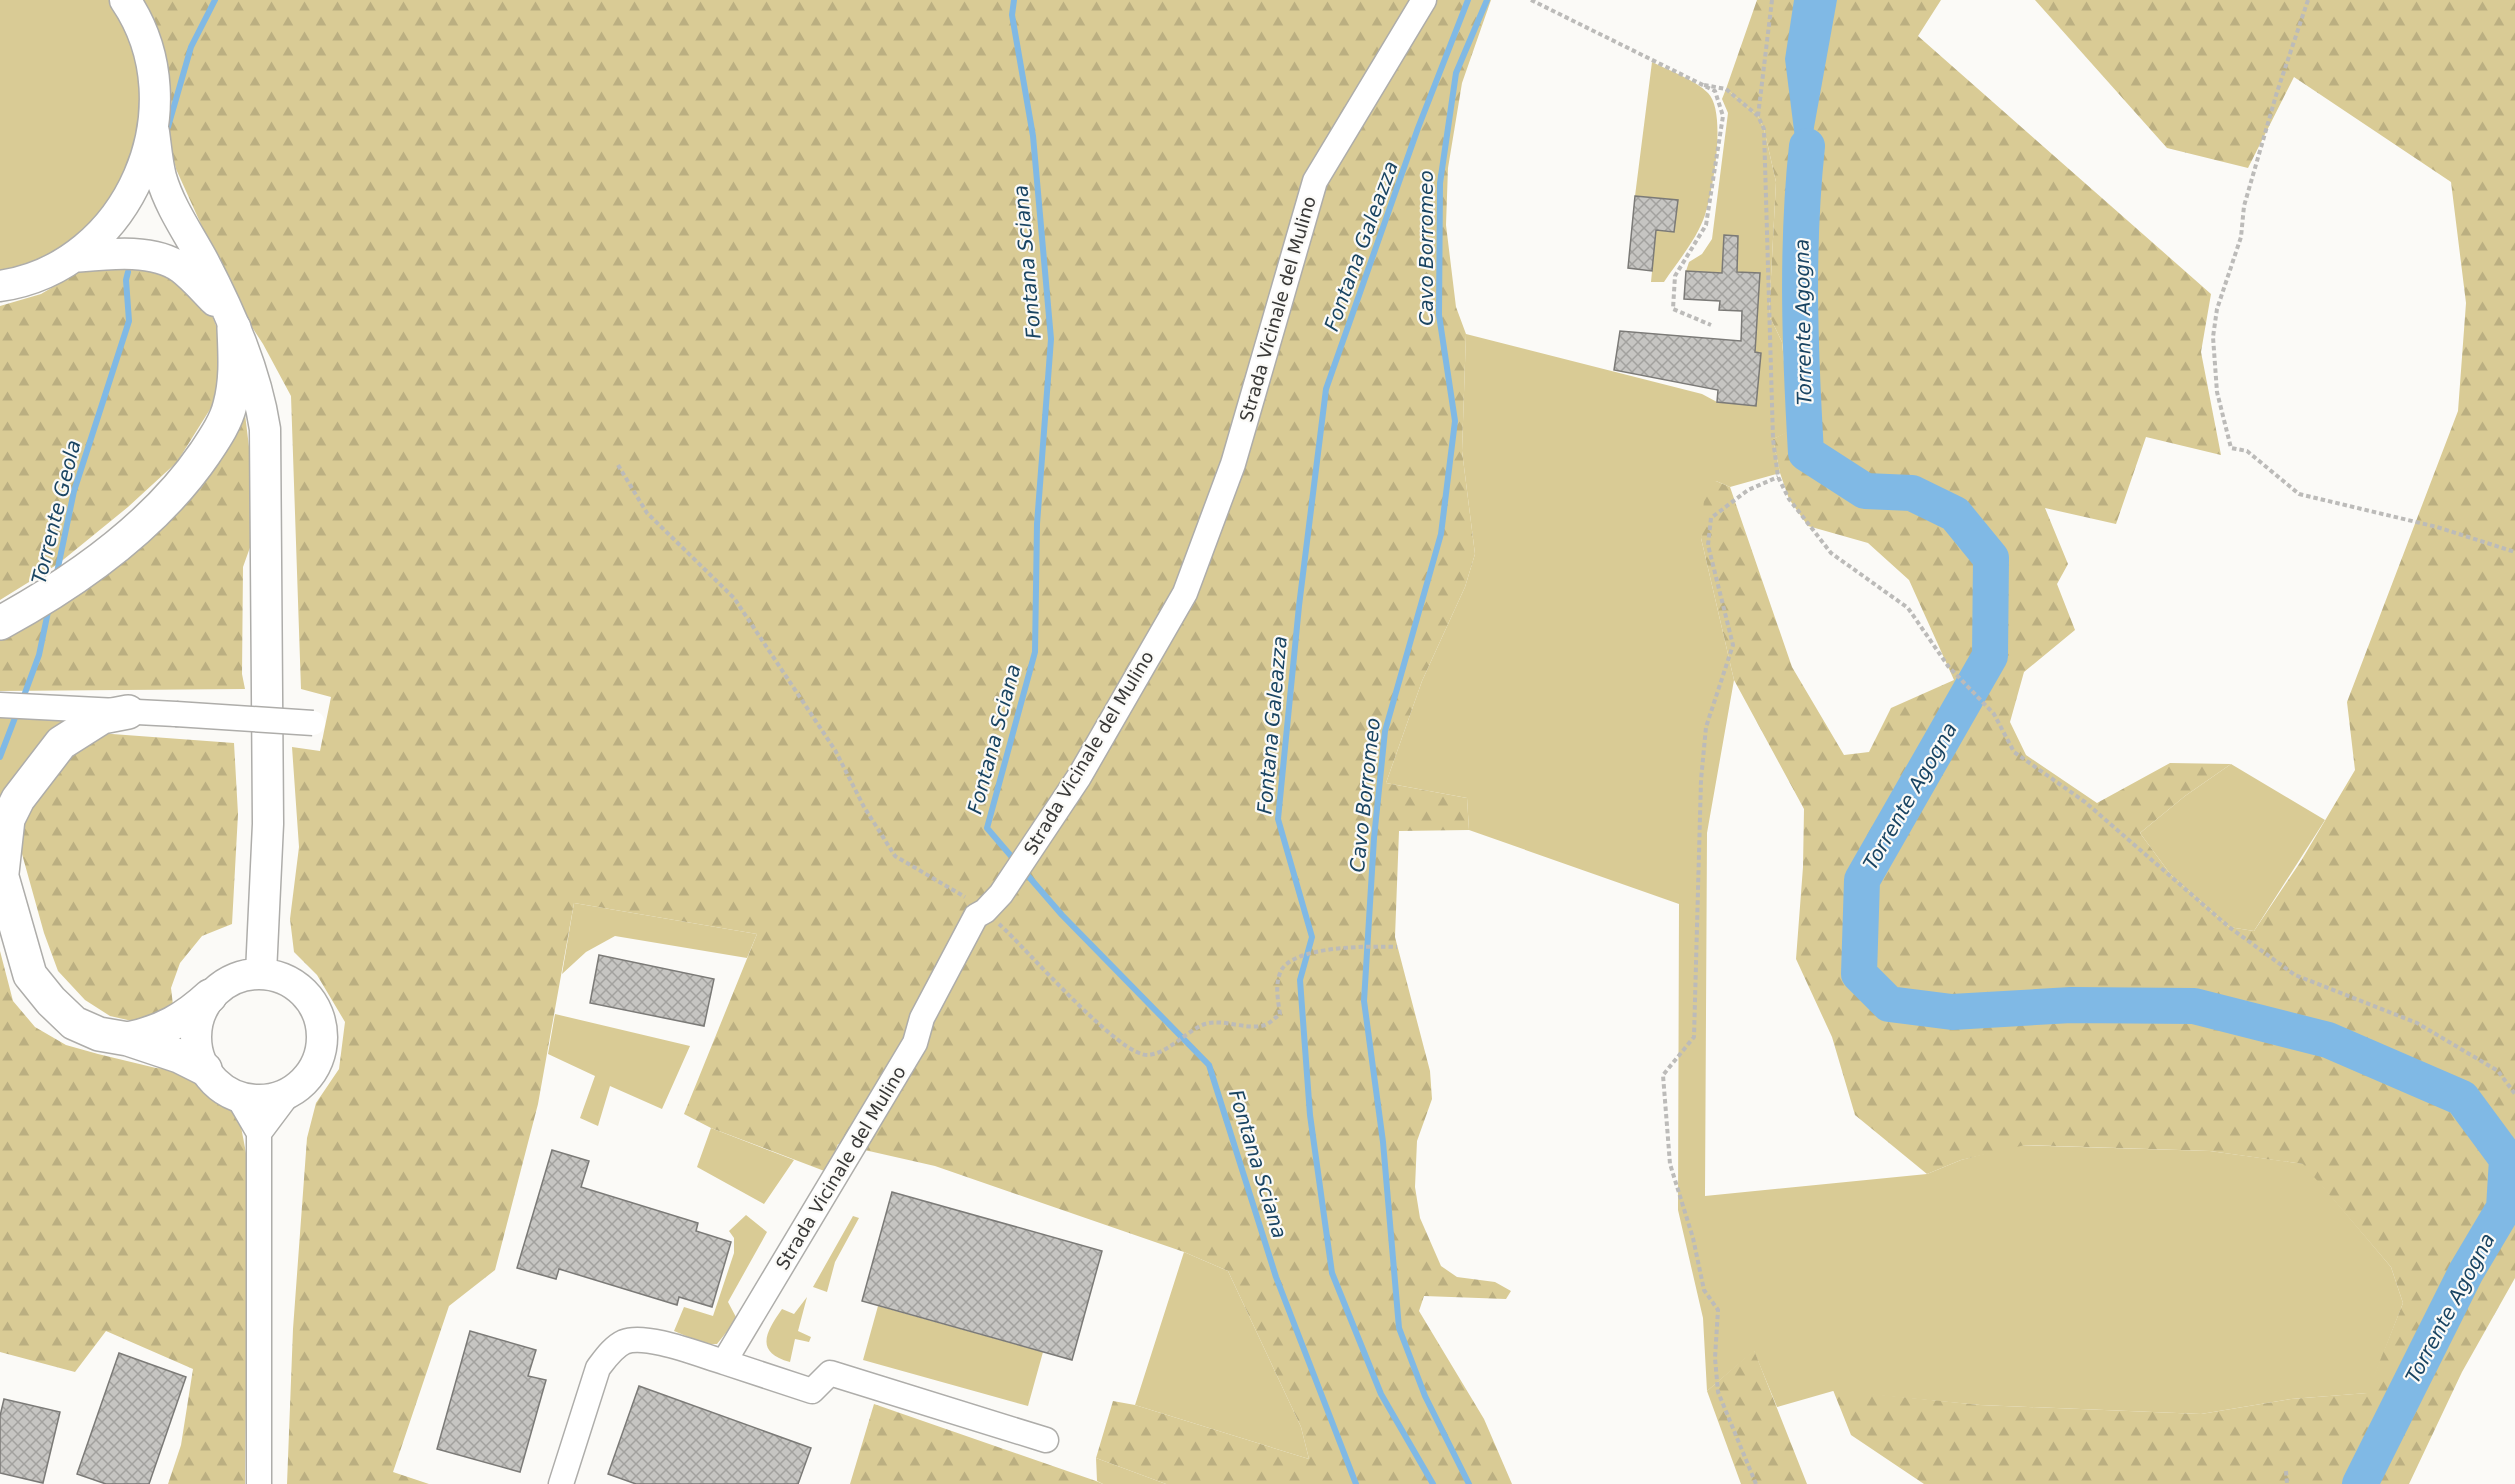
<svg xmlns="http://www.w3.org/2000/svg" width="2515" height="1484" font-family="'DejaVu Sans',sans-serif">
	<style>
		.green { fill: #d9cb95 }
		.forest { fill: url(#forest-firs) }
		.water { fill: #80b9e5 }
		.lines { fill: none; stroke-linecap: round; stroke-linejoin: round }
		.stream { stroke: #80b9e5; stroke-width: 6 }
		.canal { stroke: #80b9e5; stroke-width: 21 }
		.river { stroke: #80b9e5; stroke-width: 36 }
		.building { fill: url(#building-cross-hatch); stroke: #7b7a77; stroke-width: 1.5 }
		.minor-casing { stroke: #aeadaa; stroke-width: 27 }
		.major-casing { stroke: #aeadaa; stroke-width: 33 }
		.highway-casing { stroke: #aeadaa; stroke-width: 36 }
		.path { stroke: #bcbbb9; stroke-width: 4; stroke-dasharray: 4.5 3; stroke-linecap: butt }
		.minor { stroke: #fff; stroke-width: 24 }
		.major { stroke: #fff; stroke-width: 30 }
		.highway { stroke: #fff; stroke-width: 33 }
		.minor-bridge-casing { stroke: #aeadaa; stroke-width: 27; stroke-linecap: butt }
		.minor-bridge { stroke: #fff; stroke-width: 24 }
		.labels { text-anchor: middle; stroke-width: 4.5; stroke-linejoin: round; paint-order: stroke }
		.street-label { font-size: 18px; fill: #383837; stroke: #fbfaf7 }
		.water-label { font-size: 20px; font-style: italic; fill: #194462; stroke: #fbfaf7 }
	</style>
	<defs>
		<pattern id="forest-firs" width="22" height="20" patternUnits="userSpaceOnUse" patternTransform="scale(1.5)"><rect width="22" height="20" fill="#d9cb95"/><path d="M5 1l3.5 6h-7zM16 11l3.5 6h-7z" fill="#bbaf81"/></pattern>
		<pattern id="building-cross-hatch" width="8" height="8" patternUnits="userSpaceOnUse" patternTransform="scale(1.5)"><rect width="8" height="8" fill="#c6c5c2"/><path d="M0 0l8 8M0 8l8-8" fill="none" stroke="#a2a19e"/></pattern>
	</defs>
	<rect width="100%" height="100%" fill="#fbfaf7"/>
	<path class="green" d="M0,0H109C160,71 149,170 86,230C62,252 31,263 0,271Z
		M1652,62C1670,71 1694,79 1708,93C1727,112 1713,191 1705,215C1697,239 1678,261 1664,282H1651L1656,230L1674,232L1677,200L1635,196Z
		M1726,89L1758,116L1764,129L1776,182L1769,315L1782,342L1791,431L1773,439L1780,473L1730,487L1716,481L1701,538L1734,680L1707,833L1705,1196L1927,1174L1961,1160L2018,1145L2210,1151L2304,1164L2391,1267L2403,1303L2368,1393L2291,1399L2201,1414L1980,1405L1833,1391L1777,1407L1754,1351L1707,1391L1703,1318L1678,1210L1679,904L1469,830L1467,798L1386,783L1422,681L1465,587L1475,554L1462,451L1466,334L1702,394L1717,402L1756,405L1760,353L1741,351L1742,324H1757L1760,273L1737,272L1723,253L1722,273L1686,271L1689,262L1702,254L1712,239L1728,113L1722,99Z
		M0,717L79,720L0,813Z
		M2231,764L2325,820L2254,931L2229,927L2171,875L2140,833L2185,796Z
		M574,903L757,934L747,958L615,936L586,952L562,974Z
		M555,1014L690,1046L662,1109L610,1086L598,1126L580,1118L595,1076L548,1054Z
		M711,1128L794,1160L764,1204L697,1167Z
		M746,1215L767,1232L728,1302L737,1319L717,1344H705L674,1331L684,1307L713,1316L734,1253V1238L729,1231Z
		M853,1216L859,1218L835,1262L827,1292L813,1287Z
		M1184,1252L1228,1271L1301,1427L1309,1459L1135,1405Z
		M807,1297L798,1331L811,1337L809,1342L795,1339L790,1362C754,1352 766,1332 782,1309L794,1314Z
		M878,1306L1043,1352L1028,1406L863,1360Z
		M1096,1458L1166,1484H1103L1097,1481Z"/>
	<path class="forest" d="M141,0H1491L1462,83L1448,168L1446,225L1456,307L1466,334L1462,451L1475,554L1465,587L1422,681L1386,783L1467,798L1469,830L1399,831L1395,937L1430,1071L1432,1099L1417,1141L1415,1187L1420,1218L1441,1266L1457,1277L1495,1282L1511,1291L1506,1299L1424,1296L1419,1311L1484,1419L1512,1484H1166L1096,1458L1113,1401L1135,1405L1309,1459L1301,1427L1228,1271L1184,1252L935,1166L838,1144L827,1172L711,1128L684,1114L757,934L574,903L538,1104L495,1270L449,1306L393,1472L429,1484H287L293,1329L307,1138L316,1103L339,1069L345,1022L317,975L294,952L290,919L299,847L292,747L320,751L331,697L301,689L291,396L263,344L237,304L176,169L169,140L170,113L162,53Z
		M1757,0H1941L1918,36L2211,294L2201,352L2221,455L2146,437L2116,524L2045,508L2068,564L2057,584L2075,630L2024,672L2010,722L2026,755L2097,803L2170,763L2231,764L2185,796L2140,833L2171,875L2229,927L2254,931L2301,861L2355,770L2347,702L2458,411L2466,303L2451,182L2294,77L2248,168L2167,148L2035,0H2515V1278L2462,1372L2409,1484H1924L1851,1435L1833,1390L1980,1405L2201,1414L2291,1399L2367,1393L2403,1303L2391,1267L2303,1164L2210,1151L2025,1145L1961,1160L1927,1174L1855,1115L1832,1037L1796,959L1803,867L1804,809L1734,680L1701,538L1705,486L1716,481L1730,487L1792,667L1844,755L1869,752L1891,708L1954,680L1909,580L1868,543L1808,526L1789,499L1780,473L1773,439L1791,430L1782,342L1769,315L1776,182L1764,129L1758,116L1726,89Z
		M130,264L166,275L207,302L220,336L225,373L214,403L177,462L128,507L58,564L0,600V306L41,294L80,271Z
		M244,406L250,455L253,539L243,567L242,674L245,689L0,691V634L89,583Z
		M85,732L234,743L238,814L232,924L202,936L180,963L171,988L174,1014L141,1023L110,1016L85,1000L58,971L44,933L17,836L39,779Z
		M0,951L13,1001L35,1027L66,1045L98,1054L156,1068L188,1070L215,1089L239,1116L249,1169L245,1484H168L181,1445L193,1369L106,1331L75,1372L0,1352Z
		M1754,1350L1807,1484H1741L1707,1391Z
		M874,1404L1096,1481L1103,1484H850Z"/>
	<path class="water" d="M1794,0H1837L1802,194L1785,59Z"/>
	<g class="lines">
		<path class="stream" d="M1014,0L1012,15L1033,136L1051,339L1037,524L1035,652L987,828L1017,863
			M168,127L191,47L215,0
			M56,577L74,491L129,321L126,280L128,272
			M22,701L39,655L49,607
			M0,757L18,710
			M1023,870L1062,915L1209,1065L1276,1277L1356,1484
			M1433,1484L1381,1394L1332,1273L1310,1115L1300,980L1312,937L1278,819L1299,606L1326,389L1418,128L1468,0
			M1469,1484L1425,1396L1399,1328L1383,1142L1364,1001L1374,838L1385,731L1441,534L1455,421L1439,315L1440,183L1456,73L1487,0"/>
		<path class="canal" d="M2507,1159L2515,1162"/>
		<path class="river" d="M1807,146C1796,248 1800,351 1806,453L1865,491L1912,493L1955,514L1991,558L1990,656L1862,880L1859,974L1889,1004L1952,1012L2071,1005L2194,1006L2328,1040L2462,1098L2507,1159L2504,1208L2466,1272L2360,1484"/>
	</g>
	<path class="building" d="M1635,196L1678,200L1674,232L1656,230L1652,271L1628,268Z
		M1724,235L1738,236L1737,272L1760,273L1755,352L1761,353L1756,406L1717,402L1718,390L1614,370L1620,331L1741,341L1742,311L1719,310L1720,301L1684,299L1686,271L1722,273Z
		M599,955L714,979L704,1026L590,1003Z
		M552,1150L589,1161L581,1187L698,1223L696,1231L731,1242L712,1307L679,1297L677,1305L559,1269L556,1279L517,1268Z
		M892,1192L1102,1251L1072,1360L862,1301Z
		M470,1331L536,1350L528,1376L546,1380L520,1472L437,1449Z
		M119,1353L186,1377L149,1484H106L77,1474Z
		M639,1386L811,1448L798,1484H636L608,1474Z
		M4,1399L60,1412L43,1483L0,1473V1416Z"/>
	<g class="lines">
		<defs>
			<path id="minor" d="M0,705L176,714
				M238,1097L259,1133V1484
				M259,1133L289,1093
				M724,1362L812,1391L830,1373L1046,1440
				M561,1484L598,1368C605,1359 613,1347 624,1342C646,1333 700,1355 724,1362L915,1043L922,1018L976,916L985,911L1001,894L1079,777L1185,593L1233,464L1315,181L1424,0"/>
			<path id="major" d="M154,132C156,146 157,162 161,177C170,208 189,234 204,262C231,314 256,371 265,429L268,824L261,973
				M75,257C107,254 153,248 181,268C193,277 204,290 215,301
				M0,286C130,267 198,107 125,0
				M196 1037a63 63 0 1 1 126 0a63 63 0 1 1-126 0Z"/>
			<path id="highway" d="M0,623C77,581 155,526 205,453C215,438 226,422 230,405C237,379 235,353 234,328
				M0,870L30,975L51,1001L74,1023L99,1034L128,1039L179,1056L205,1069
				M2,873L8,819L18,799L61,743L102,717L128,712
				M128,1039C162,1032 185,1019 210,996"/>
		</defs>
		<use href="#minor" class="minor-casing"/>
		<use href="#major" class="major-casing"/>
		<use href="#highway" class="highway-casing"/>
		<path class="path" d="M1531,0L1715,91L1723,116L1706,225L1675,276L1673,309L1711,325
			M2308,0L2277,92L2244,206L2241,237L2217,309L2213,337L2217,392L2231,448L2247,451L2299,494L2437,527L2515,552
			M1704,85L1726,89L1758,116L1764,129L1773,439L1778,477L1789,499L1831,553L1908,608L1948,666L1994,714L2014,752L2085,802L2229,927L2295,975L2417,1023L2498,1071L2515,1094
			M1758,116L1772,0
			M618,465L647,513L734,598L835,750L864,807L895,856L965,897
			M999,924C1025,947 1121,1059 1149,1055C1170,1052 1186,1031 1205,1024C1223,1018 1247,1031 1265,1025C1270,1023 1275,1018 1280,1014C1278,1001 1275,986 1280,973C1290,945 1371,946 1397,947
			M2286,1471L2287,1484
			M1756,1484L1718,1392L1715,1358L1718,1310L1704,1290L1693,1238L1670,1164L1663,1075L1694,1037L1701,780L1706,727L1733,645L1708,545L1711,518L1748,490L1778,477"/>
		<use href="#minor" class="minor"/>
		<use href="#major" class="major"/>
		<use href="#highway" class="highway"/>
		<defs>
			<path id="minor-bridge" d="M176,714L313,723"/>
		</defs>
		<use href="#minor-bridge" class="minor-bridge-casing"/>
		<use href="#minor-bridge" class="minor-bridge"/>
	</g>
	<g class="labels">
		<g class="street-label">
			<text transform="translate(1278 309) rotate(-74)" y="6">Strada Vicinale del Mulino</text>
			<text transform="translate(1089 753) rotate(-59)" y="6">Strada Vicinale del Mulino</text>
			<text transform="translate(841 1168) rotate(-59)" y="6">Strada Vicinale del Mulino</text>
		</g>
		<g class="water-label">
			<text transform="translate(1361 246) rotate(-70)" y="7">Fontana Galeazza</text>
			<text transform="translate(1426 248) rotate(-90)" y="7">Cavo Borromeo</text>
			<text transform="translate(1027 262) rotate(-95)" y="7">Fontana Sciana</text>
			<text transform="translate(1803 322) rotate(-91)" y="7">Torrente Agogna</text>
			<text transform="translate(56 512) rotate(-76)" y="7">Torrente Geola</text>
			<text transform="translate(1272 725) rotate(-85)" y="7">Fontana Galeazza</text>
			<text transform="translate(994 739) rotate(-75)" y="7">Fontana Sciana</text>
			<text transform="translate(1365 795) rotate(-84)" y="7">Cavo Borromeo</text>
			<text transform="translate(1910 796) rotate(-60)" y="7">Torrente Agogna</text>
			<text transform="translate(1258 1164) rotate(73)" y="7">Fontana Sciana</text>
			<text transform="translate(2450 1308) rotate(-62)" y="7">Torrente Agogna</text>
		</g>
	</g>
</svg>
